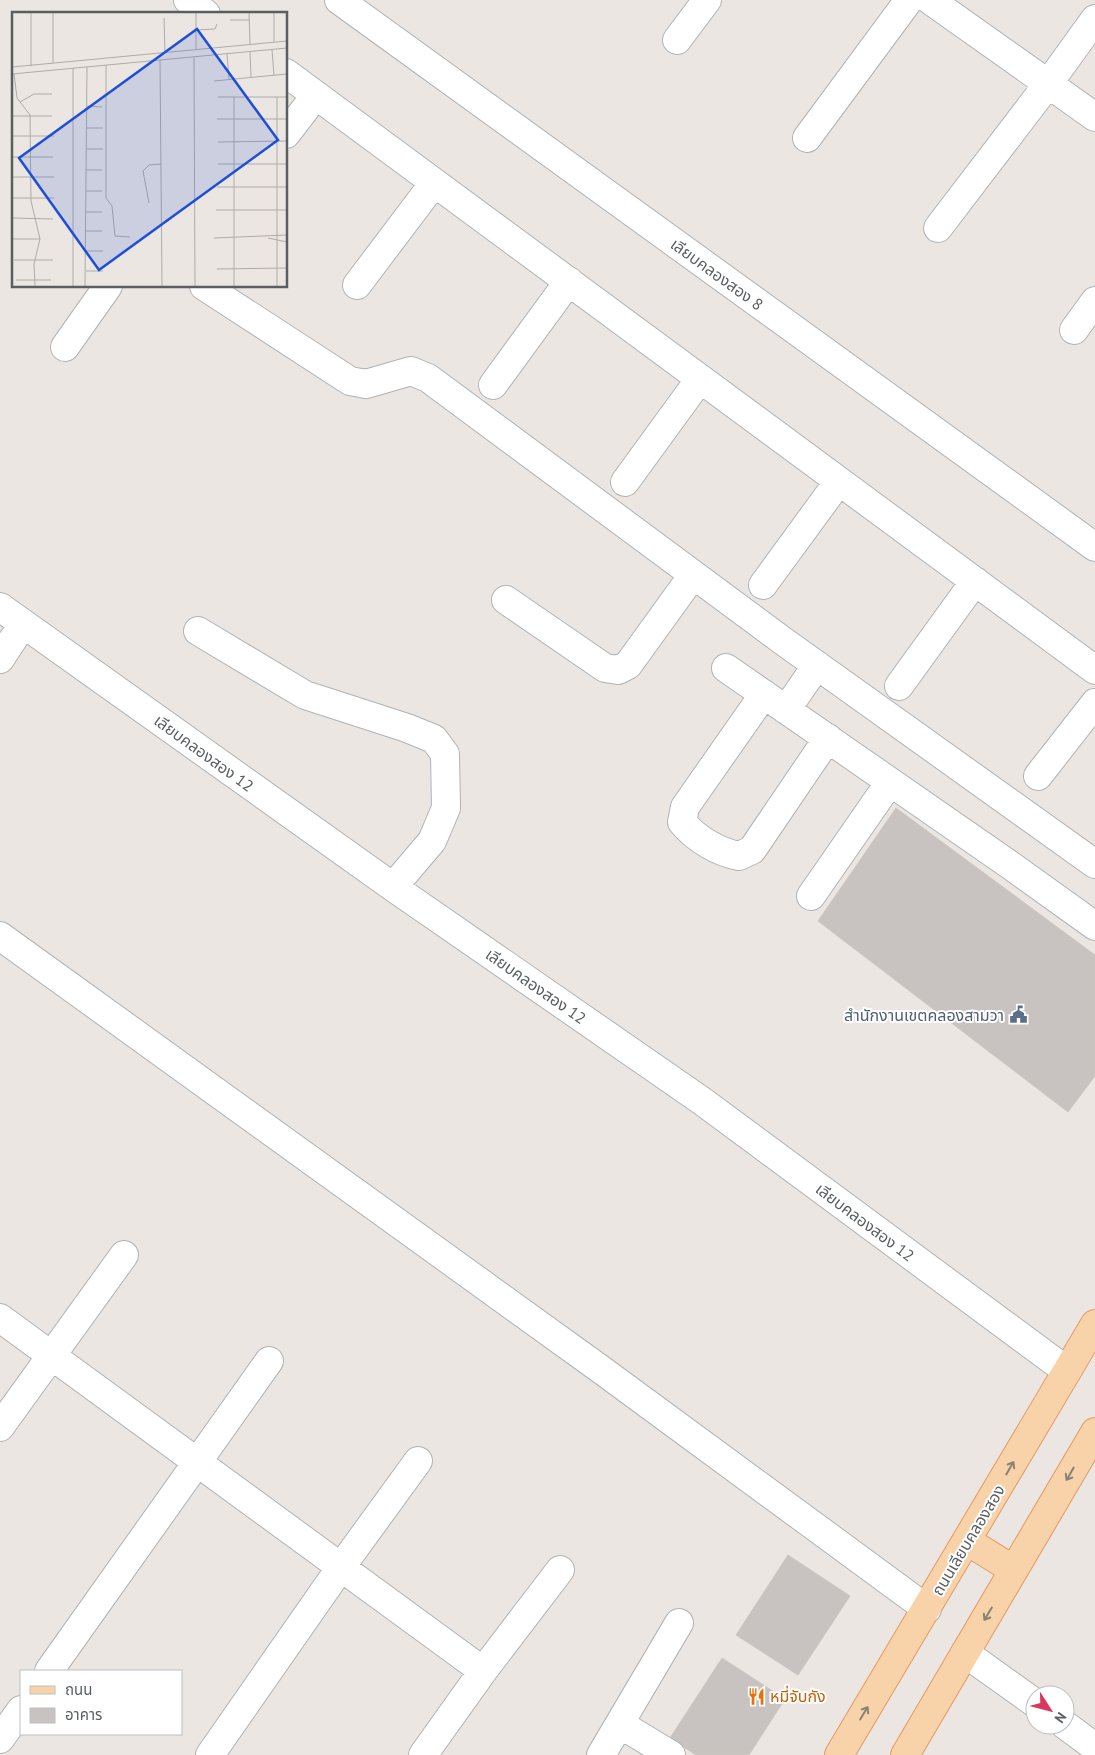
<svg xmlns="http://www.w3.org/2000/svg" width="1095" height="1755" font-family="'PT Sans','Noto Sans Thai',sans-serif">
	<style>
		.building { fill: #c8c3c0; stroke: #cfc6c0 }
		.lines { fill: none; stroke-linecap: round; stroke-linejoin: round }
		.minor-casing { stroke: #afb3b6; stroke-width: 30 }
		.major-casing { stroke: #e59860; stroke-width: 30 }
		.minor { stroke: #fff; stroke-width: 28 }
		.major { stroke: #f8d3a9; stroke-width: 28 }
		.oneway { stroke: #898277 }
		.labels { text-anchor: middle; stroke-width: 4; stroke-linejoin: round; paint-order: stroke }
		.street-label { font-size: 16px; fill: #595f61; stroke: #fff }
		.service-label { font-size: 16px; fill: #4e5e75; stroke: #fff; text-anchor: end }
		.food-label { font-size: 16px; fill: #c56008; stroke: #fff; text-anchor: start }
		.inset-road { fill: none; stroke: #adacaa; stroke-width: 1 }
		.view { fill: #1d4ed8; fill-opacity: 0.15; stroke: #1d4ed8; stroke-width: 2.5 }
		.inset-edge { fill: none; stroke: #595f61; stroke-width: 2.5 }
	</style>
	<rect width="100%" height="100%" fill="#ebe6e1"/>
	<path class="building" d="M896,808L1095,955V1076L1068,1112L818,921Z
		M788,1555L850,1596L798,1675L736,1635Z
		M722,1658L785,1699L749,1755H696L670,1738Z"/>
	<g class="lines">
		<defs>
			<path id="minor" d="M188,0L206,14
				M339,0L1095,547
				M930,0L1095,117
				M677,40L707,0
				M286,73L1095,670
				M286,134L316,95
				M807,138L909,0
				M938,228L1048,84L1095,19
				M357,285L434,183
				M204,286L350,381L366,384L411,371L428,378L783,641L1095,864
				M1074,330L1095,301
				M65,347L108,286
				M493,385L569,281
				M625,482L700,379
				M763,585L839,481
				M506,600L605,668L618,670L628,665L693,575
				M0,607L393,887L702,1101L1067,1371
				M198,631L305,695L407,728L434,739L445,754L446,808L432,841L393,887
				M0,659L23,624
				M726,668L1010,865L1095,926
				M899,686L975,581
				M764,694L685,807L682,822C696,839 718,852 739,856L752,850L828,738
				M786,710L817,665
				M1038,776L1095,703
				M811,896L890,782
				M0,936L603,1371L927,1609
				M0,1318L483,1671
				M0,1427L124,1255
				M965,1653L1035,1703
				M49,1671L269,1361
				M620,1724L671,1755
				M1065,1725L1095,1747
				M0,1739L21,1710
				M210,1755L341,1567L418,1461
				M423,1755L483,1671L560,1570
				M601,1755L679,1623"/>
			<path id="major" d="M967,1541L1014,1570
				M839,1755L1095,1324
				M905,1755L1095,1432"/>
		</defs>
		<use href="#minor" class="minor-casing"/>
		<use href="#major" class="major-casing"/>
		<use href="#minor" class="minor"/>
		<use href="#major" class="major"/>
	</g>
	<defs><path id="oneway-shaft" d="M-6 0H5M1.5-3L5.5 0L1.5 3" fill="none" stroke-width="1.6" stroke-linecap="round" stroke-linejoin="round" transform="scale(1.25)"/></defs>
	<g class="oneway">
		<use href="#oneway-shaft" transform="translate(1010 1468) rotate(-60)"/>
		<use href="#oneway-shaft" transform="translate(1070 1474) rotate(120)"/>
		<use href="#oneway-shaft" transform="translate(988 1614) rotate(121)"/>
		<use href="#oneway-shaft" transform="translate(864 1713) rotate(-59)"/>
	</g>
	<defs>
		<symbol id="civic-bare" viewBox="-9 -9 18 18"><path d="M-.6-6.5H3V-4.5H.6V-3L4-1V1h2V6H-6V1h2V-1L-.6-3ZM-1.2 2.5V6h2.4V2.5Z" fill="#5c6f8a" stroke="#fff" stroke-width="2.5" paint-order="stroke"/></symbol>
		<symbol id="restaurant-bare" viewBox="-9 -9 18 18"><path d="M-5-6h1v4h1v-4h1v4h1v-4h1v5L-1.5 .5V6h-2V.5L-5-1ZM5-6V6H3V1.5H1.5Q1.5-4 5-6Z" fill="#e8710a" stroke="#fff" stroke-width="2.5" paint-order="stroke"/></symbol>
	</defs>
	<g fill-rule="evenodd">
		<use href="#civic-bare" x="1006" y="1002" width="25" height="25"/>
		<use href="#restaurant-bare" x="744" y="1684" width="25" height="25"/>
	</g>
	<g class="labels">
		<g class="street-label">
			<text transform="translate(717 274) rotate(36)" y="6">เลียบคลองสอง 8</text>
			<text transform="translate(204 753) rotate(36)" y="6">เลียบคลองสอง 12</text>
			<text transform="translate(536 986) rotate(35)" y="6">เลียบคลองสอง 12</text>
			<text transform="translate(865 1222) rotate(37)" y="6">เลียบคลองสอง 12</text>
			<text transform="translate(968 1540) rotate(-59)" y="6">ถนนเลียบคลองสอง</text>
		</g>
		<g class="service-label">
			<text x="1004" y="1021">สำนักงานเขตคลองสามวา</text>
		</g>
		<g class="food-label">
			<text x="770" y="1702">หมี่จับกัง</text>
		</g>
	</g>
	<g transform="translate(12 12)">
		<rect width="275" height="275" fill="#ebe6e1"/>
		<path class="inset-road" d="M19,1V54M41,1V51M184,1V38M237,1L238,32M152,6L153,41M218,8H238M184,18L203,17L205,12M262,30V1M260,38L262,63M238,40L239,65M215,42L217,67M182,45L183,274M148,48L150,274M94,53V186L100,194L103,224L118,225M0,55L275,29M61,56V274M0,62L275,36M2,62L5,86L18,103L19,189L28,227L22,252L23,274M202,69L275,62M206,85H275M222,85V274M8,90L22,82H40M75,94L90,95M0,104H40M205,107H275M75,116H91M0,124H42M206,130L275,129M74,137H91M0,145H41M206,152H275M74,158H90M0,165H42M205,175H275M74,179H90M0,186H42M137,191L131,159L137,153L149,152M204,198H275M74,200H90M1,206L41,207M74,219H90M202,226L275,223M256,226L275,230M1,227H28M74,239H91M2,248H41M205,257L275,256M74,259H91M4,268H39M73,274L75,55M265,274V85"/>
		<path class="view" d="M185,17L266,128L87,258L7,146Z"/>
		<rect width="275" height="275" class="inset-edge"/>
	</g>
	<rect x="20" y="1670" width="162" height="65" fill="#ffffff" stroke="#bdbfc0"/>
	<rect x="30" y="1686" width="25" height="8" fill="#f8d3a9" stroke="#bdbfc0"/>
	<text x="65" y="1695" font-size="15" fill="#595f61">ถนน</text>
	<rect x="30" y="1708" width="25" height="15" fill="#c8c3c0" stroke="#bdbfc0"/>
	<text x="65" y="1720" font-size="15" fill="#595f61">อาคาร</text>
	<g transform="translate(1050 1710) rotate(126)"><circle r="24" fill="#ffffff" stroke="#bdbfc0"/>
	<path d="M0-4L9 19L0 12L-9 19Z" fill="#db375c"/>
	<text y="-8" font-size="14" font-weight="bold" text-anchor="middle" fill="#595f61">N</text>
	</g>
</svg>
